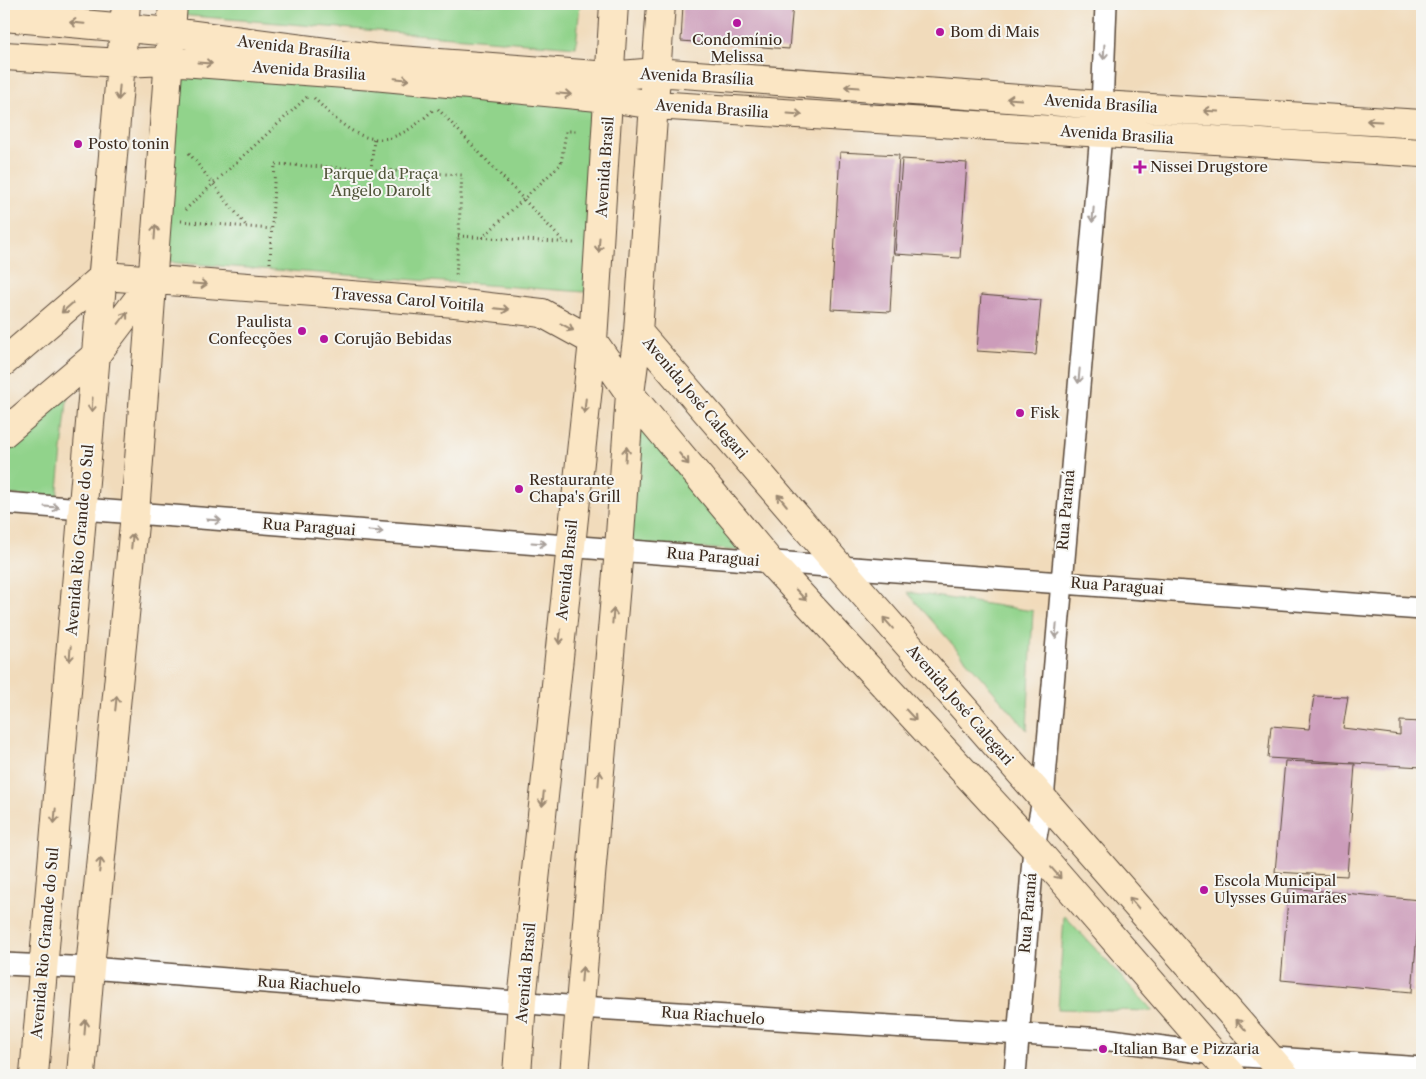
<svg xmlns="http://www.w3.org/2000/svg" width="1426" height="1079" font-family="'Libre Caslon Text',serif">
	<style>
		.green { fill: #91d38b; stroke: #667e54 }
		.building { fill: #cc9cba }
		.lines { fill: none; stroke-linecap: round; stroke-linejoin: round }
		.street-casing { stroke: #564536; stroke-width: 24 }
		.secondary-casing { stroke: #564536; stroke-width: 30 }
		.path { stroke: #564536; stroke-width: 3; stroke-dasharray: 1 4; stroke-linecap: butt }
		.street { stroke: #fff; stroke-width: 21 }
		.secondary { stroke: #fbe6c4; stroke-width: 28 }
		.oneway { stroke: #9b8871 }
		.oneway2 { stroke: #a79f9a }
		.poi-dot { fill: #b5179e; stroke: #f6f6f2; stroke-width: 2 }
		.labels { text-anchor: middle; stroke-width: 4; stroke-linejoin: round; paint-order: stroke }
		.poi-label { font-size: 15px; fill: #3b2a1e; stroke: #f6f6f2; text-anchor: start }
		.street-label { font-size: 15px; fill: #3b2a1e; stroke: #f6f6f2 }
		.park-label { font-size: 15px; fill: #505439; stroke: #f6f6f2 }
	</style>
	<rect width="100%" height="100%" fill="#f6f6f2"/>
	<filter id="ink" filterUnits="userSpaceOnUse"><feTurbulence type="fractalNoise" baseFrequency=".02" numOctaves="2"/><feDisplacementMap in="SourceGraphic" scale="10" xChannelSelector="R" yChannelSelector="G"/><feConvolveMatrix kernelMatrix="1 2 1 2 8 2 1 2 1" color-interpolation-filters="sRGB"/></filter>
	<filter id="wash" filterUnits="userSpaceOnUse"><feTurbulence type="fractalNoise" baseFrequency=".0096" numOctaves="4" result="noise"/><feDisplacementMap in="SourceGraphic" scale="20" xChannelSelector="R" yChannelSelector="G"/><feGaussianBlur stdDeviation="1.12" result="paint"/><feColorMatrix in="noise" values="0 0 0 0 0 0 0 0 0 0 0 0 0 0 0 0 0 1.4 0 .05"/><feComposite in="paint" operator="in"/></filter>
	<g filter="url(#wash)">
		<rect width="100%" height="100%" fill="#f1dbbb"/>
		<path class="green" d="M180,4H580L576,47L179,15Z
			M178,73L599,103L585,292L164,262Z
			M68,392L57,499L4,494V447Z
			M640,409L756,552L630,543Z
			M907,592L1033,611L1027,730Z
			M1064,915L1153,1011L1058,1009Z"/>
		<g id="blocks">
			<path class="building" d="M683,4H793L789,49L681,41Z
				M840,152L899,155L890,312L831,309Z
				M902,159L967,163L960,258L895,254Z
				M981,295L1041,300L1036,355L977,351Z
				M1314,696L1348,697L1343,728L1400,735V721L1422,722V767L1268,758L1271,726L1309,729Z
				M1285,761L1355,764L1347,876L1275,872Z
				M1289,888L1420,900L1412,992L1281,980Z"/>
		</g>
	</g>
	<g filter="url(#ink)">
		<use href="#blocks" fill-opacity="0" stroke="#564536" stroke-width="1"/>
		<g class="lines">
			<defs>
				<path id="street" d="M4,503L840,567L1422,609
					M4,964L90,968L579,1007L1104,1039L1215,1054L1422,1068
					M1015,1075L1034,847L1043,800L1101,134L1106,4"/>
				<path id="secondary" d="M4,17L171,32L373,58L609,76L656,72L1101,105L1422,124
					M4,56L122,63L168,61L373,76L609,98L654,105L1422,153
					M638,332L840,567L1285,1075
					M4,362L104,276L455,303L542,313L593,341L630,394L770,562L1034,847L1232,1075
					M4,433L95,356L152,281
					M34,1075L126,4
					M81,1075L90,968L135,514L173,4
					M517,1075L522,1001L593,341L614,4
					M574,1075L619,549L630,394L638,332L661,4"/>
			</defs>
			<use href="#street" class="street-casing"/>
			<use href="#secondary" class="secondary-casing"/>
			<path class="path" d="M314,98C357,143 385,157 434,109
				M438,109L564,242
				M189,153L247,227
				M371,170L374,139
				M185,210L307,97
				M181,221L271,229
				M458,236L574,243
				M482,238L561,164L566,131H579
				M270,263L275,164L462,175L456,277"/>
			<use href="#street" class="street"/>
			<use href="#secondary" class="secondary"/>
		</g>
		<defs><path id="oneway-shaft" d="M-6 0H5M1.5-3L5.5 0L1.5 3" fill="none" stroke-width="1.6" stroke-linecap="round" stroke-linejoin="round" transform="scale(1.25)"/></defs>
		<g class="oneway">
			<use href="#oneway-shaft" transform="translate(77 23) rotate(-175)"/>
			<use href="#oneway-shaft" transform="translate(205 63) rotate(4)"/>
			<use href="#oneway-shaft" transform="translate(402 79) rotate(6)"/>
			<use href="#oneway-shaft" transform="translate(852 87) rotate(-176)"/>
			<use href="#oneway-shaft" transform="translate(119 93) rotate(95)"/>
			<use href="#oneway-shaft" transform="translate(564 94) rotate(5)"/>
			<use href="#oneway-shaft" transform="translate(1014 99) rotate(-176)"/>
			<use href="#oneway-shaft" transform="translate(1211 111) rotate(-177)"/>
			<use href="#oneway-shaft" transform="translate(795 114) rotate(4)"/>
			<use href="#oneway-shaft" transform="translate(1374 121) rotate(-177)"/>
			<use href="#oneway-shaft" transform="translate(155 232) rotate(-86)"/>
			<use href="#oneway-shaft" transform="translate(599 245) rotate(94)"/>
			<use href="#oneway-shaft" transform="translate(200 284) rotate(4)"/>
			<use href="#oneway-shaft" transform="translate(67 308) rotate(139)"/>
			<use href="#oneway-shaft" transform="translate(502 309) rotate(6)"/>
			<use href="#oneway-shaft" transform="translate(123 318) rotate(-53)"/>
			<use href="#oneway-shaft" transform="translate(567 327) rotate(28)"/>
			<use href="#oneway-shaft" transform="translate(92 405) rotate(94)"/>
			<use href="#oneway-shaft" transform="translate(585 406) rotate(96)"/>
			<use href="#oneway-shaft" transform="translate(626 454) rotate(-86)"/>
			<use href="#oneway-shaft" transform="translate(684 459) rotate(50)"/>
			<use href="#oneway-shaft" transform="translate(782 500) rotate(-130)"/>
			<use href="#oneway-shaft" transform="translate(132 541) rotate(-84)"/>
			<use href="#oneway-shaft" transform="translate(801 595) rotate(47)"/>
			<use href="#oneway-shaft" transform="translate(613 616) rotate(-85)"/>
			<use href="#oneway-shaft" transform="translate(888 623) rotate(-131)"/>
			<use href="#oneway-shaft" transform="translate(560 637) rotate(96)"/>
			<use href="#oneway-shaft" transform="translate(70 654) rotate(95)"/>
			<use href="#oneway-shaft" transform="translate(116 703) rotate(-84)"/>
			<use href="#oneway-shaft" transform="translate(911 715) rotate(47)"/>
			<use href="#oneway-shaft" transform="translate(599 778) rotate(-85)"/>
			<use href="#oneway-shaft" transform="translate(543 799) rotate(96)"/>
			<use href="#oneway-shaft" transform="translate(55 816) rotate(95)"/>
			<use href="#oneway-shaft" transform="translate(100 865) rotate(-84)"/>
			<use href="#oneway-shaft" transform="translate(1056 873) rotate(49)"/>
			<use href="#oneway-shaft" transform="translate(1134 903) rotate(-131)"/>
			<use href="#oneway-shaft" transform="translate(582 974) rotate(-85)"/>
			<use href="#oneway-shaft" transform="translate(1241 1025) rotate(-131)"/>
			<use href="#oneway-shaft" transform="translate(85 1027) rotate(-86)"/>
		</g>
		<g class="oneway2">
			<use href="#oneway-shaft" transform="translate(1104 52) rotate(93)"/>
			<use href="#oneway-shaft" transform="translate(1093 215) rotate(95)"/>
			<use href="#oneway-shaft" transform="translate(1079 376) rotate(95)"/>
			<use href="#oneway-shaft" transform="translate(52 507) rotate(4)"/>
			<use href="#oneway-shaft" transform="translate(214 520) rotate(4)"/>
			<use href="#oneway-shaft" transform="translate(376 531) rotate(4)"/>
			<use href="#oneway-shaft" transform="translate(539 543) rotate(4)"/>
			<use href="#oneway-shaft" transform="translate(1056 631) rotate(95)"/>
		</g>
	</g>
	<g class="poi-dot">
		<circle cx="737" cy="23" r="5"/>
		<circle cx="940" cy="32" r="5"/>
		<circle cx="78" cy="144" r="5"/>
		<path d="M1137.5 159.5h5v5h5v5h-5v5h-5v-5h-5v-5h5z"/>
		<circle cx="302" cy="331" r="5"/>
		<circle cx="324" cy="339" r="5"/>
		<circle cx="1020" cy="413" r="5"/>
		<circle cx="519" cy="489" r="5"/>
		<circle cx="1204" cy="890" r="5"/>
		<circle cx="1103" cy="1049" r="5"/>
	</g>
	<g class="labels">
		<g class="poi-label">
			<text x="950" y="37">Bom di Mais</text>
			<text x="737" y="45" text-anchor="middle">Condomínio<tspan x="737" dy="17">Melissa</tspan></text>
			<text x="88" y="149">Posto tonin</text>
			<text x="1150" y="172">Nissei Drugstore</text>
			<text x="292" y="327" text-anchor="end">Paulista<tspan x="292" dy="17">Confecções</tspan></text>
			<text x="334" y="344">Corujão Bebidas</text>
			<text x="1030" y="418">Fisk</text>
			<text x="529" y="485">Restaurante<tspan x="529" dy="17">Chapa's Grill</tspan></text>
			<text x="1214" y="886">Escola Municipal<tspan x="1214" dy="17">Ulysses Guimarães</tspan></text>
			<text x="1113" y="1054">Italian Bar e Pizzaria</text>
		</g>
		<g class="street-label">
			<text transform="translate(294 48) rotate(7)" y="5">Avenida Brasília</text>
			<text transform="translate(309 71) rotate(4)" y="5">Avenida Brasilia</text>
			<text transform="translate(697 77) rotate(3)" y="5">Avenida Brasília</text>
			<text transform="translate(1101 104) rotate(4)" y="5">Avenida Brasília</text>
			<text transform="translate(712 109) rotate(4)" y="5">Avenida Brasilia</text>
			<text transform="translate(1117 135) rotate(4)" y="5">Avenida Brasilia</text>
			<text transform="translate(605 167) rotate(-86)" y="5">Avenida Brasil</text>
			<text transform="translate(408 300) rotate(5)" y="5">Travessa Carol Voitila</text>
			<text transform="translate(695 398) rotate(50)" y="5">Avenida José Calegari</text>
			<text transform="translate(1066 510) rotate(-85)" y="5">Rua Paraná</text>
			<text transform="translate(309 527) rotate(4)" y="5">Rua Paraguai</text>
			<text transform="translate(80 540) rotate(-85)" y="5">Avenida Rio Grande do Sul</text>
			<text transform="translate(713 557) rotate(5)" y="5">Rua Paraguai</text>
			<text transform="translate(567 570) rotate(-84)" y="5">Avenida Brasil</text>
			<text transform="translate(1117 586) rotate(4)" y="5">Rua Paraguai</text>
			<text transform="translate(960 705) rotate(49)" y="5">Avenida José Calegari</text>
			<text transform="translate(1028 913) rotate(-85)" y="5">Rua Paraná</text>
			<text transform="translate(45 943) rotate(-85)" y="5">Avenida Rio Grande do Sul</text>
			<text transform="translate(526 973) rotate(-85)" y="5">Avenida Brasil</text>
			<text transform="translate(309 985) rotate(4)" y="5">Rua Riachuelo</text>
			<text transform="translate(713 1016) rotate(4)" y="5">Rua Riachuelo</text>
		</g>
		<g class="park-label">
			<text x="381" y="179">Parque da Praça<tspan x="381" dy="17">Angelo Darolt</tspan></text>
		</g>
	</g>
	<rect width="1426" height="1079" fill="none" stroke="#f6f6f2" stroke-width="20"/>
</svg>
